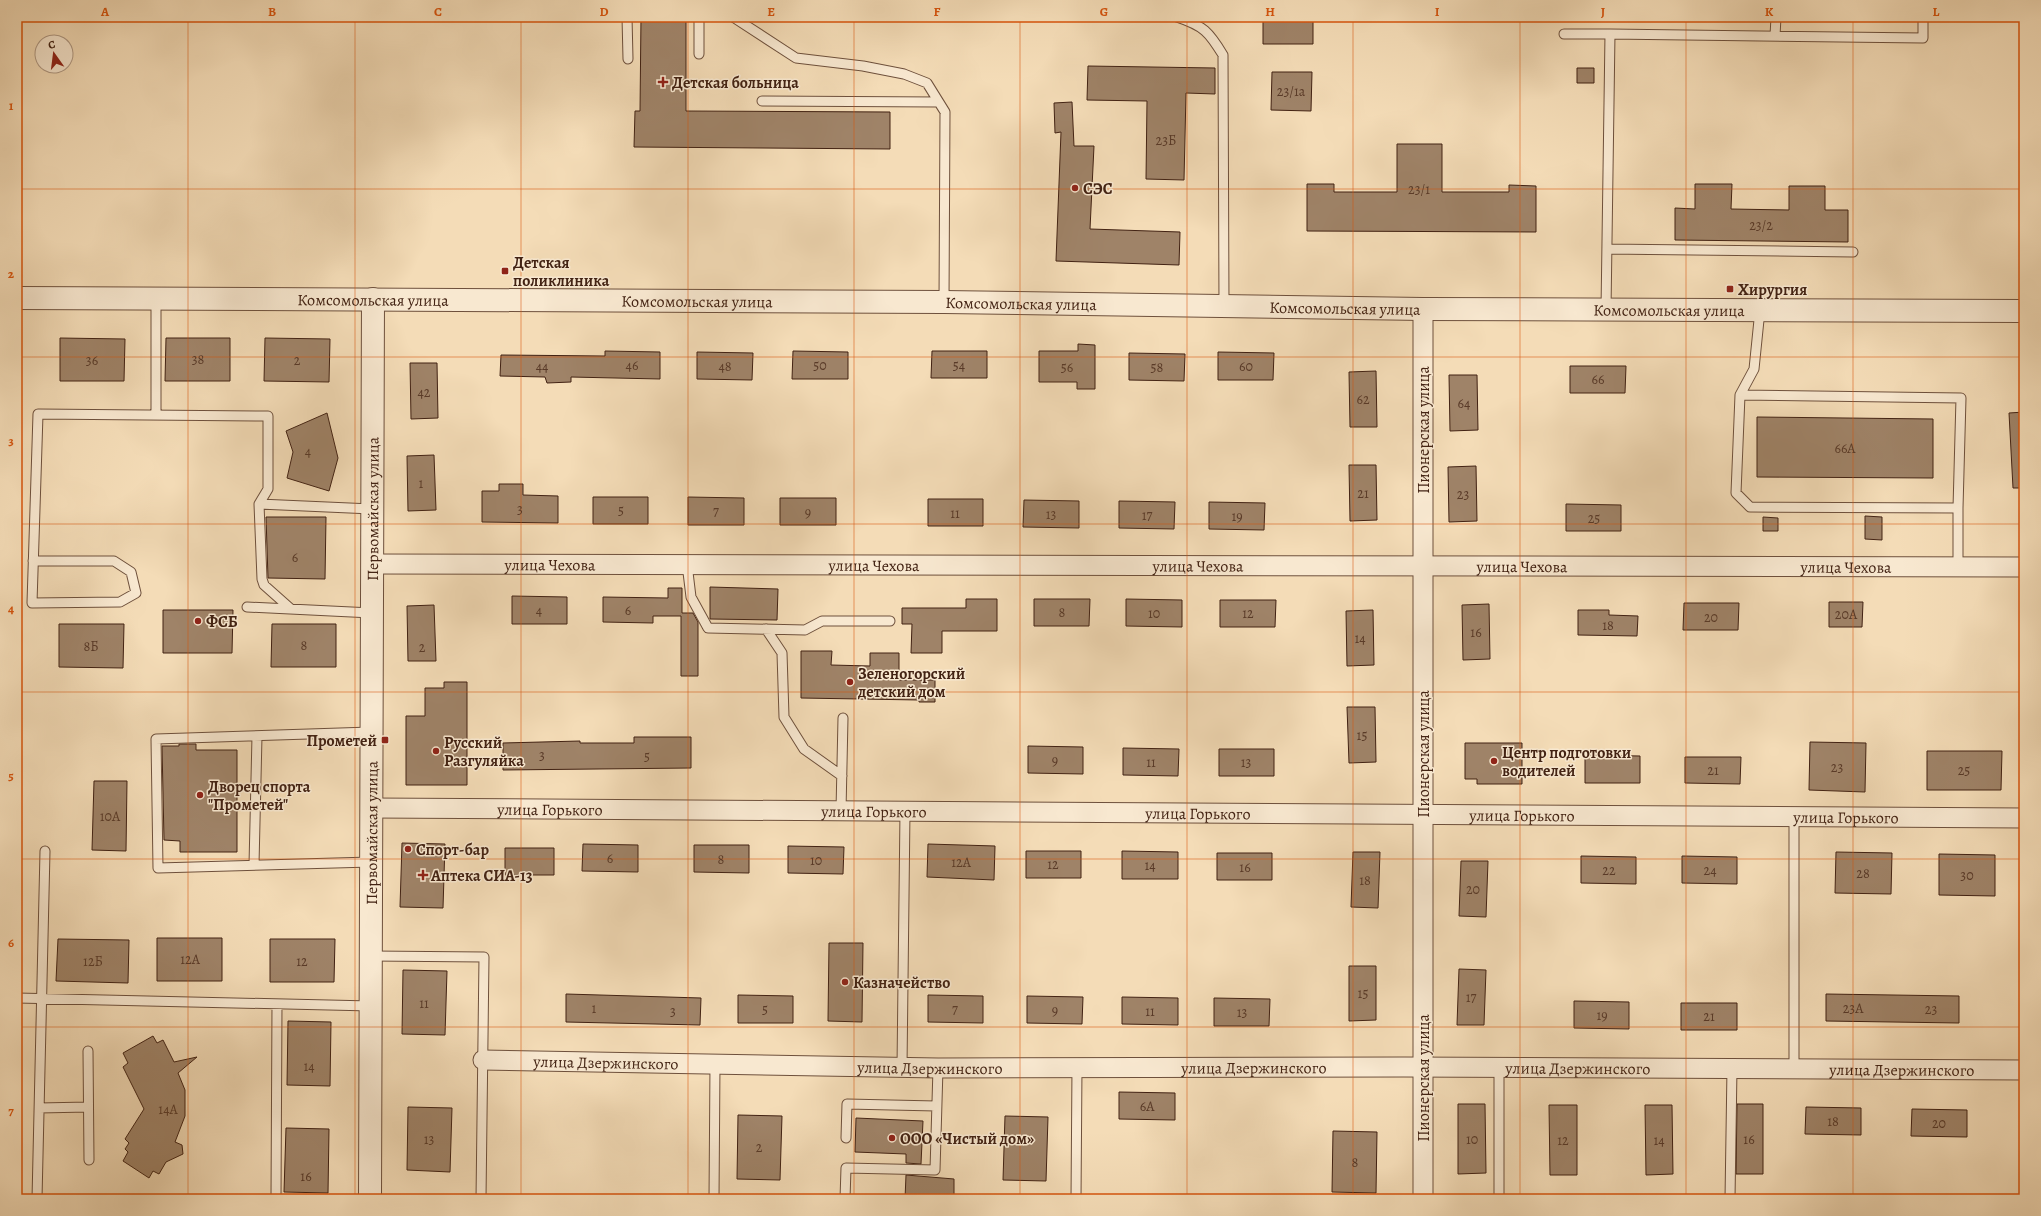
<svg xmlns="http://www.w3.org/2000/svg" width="2041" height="1216" font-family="Alegreya,serif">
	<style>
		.building { fill: #9f8368; stroke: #422213 }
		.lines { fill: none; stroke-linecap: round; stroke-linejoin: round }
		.service-casing { stroke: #6e503c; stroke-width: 11 }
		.minor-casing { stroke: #6e503c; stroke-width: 21 }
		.tertiary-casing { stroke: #6e503c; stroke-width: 24 }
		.service { stroke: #f8e8d0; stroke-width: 9 }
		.minor { stroke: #f8e8d0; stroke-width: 19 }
		.tertiary { stroke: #f8e8d0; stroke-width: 22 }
		.grid { fill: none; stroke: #d7540d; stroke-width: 1; stroke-opacity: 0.55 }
		.poi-dot { fill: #8f2418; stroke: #f8e8d0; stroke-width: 1.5 }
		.labels { text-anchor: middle; stroke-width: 3; stroke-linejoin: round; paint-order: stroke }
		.number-label { font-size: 14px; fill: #593a28 }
		.poi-label { font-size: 16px; font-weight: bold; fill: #422213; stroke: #f8e8d0; text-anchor: start }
		.street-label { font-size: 16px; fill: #422213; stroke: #f8e8d0 }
		.neatline { fill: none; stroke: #d7540d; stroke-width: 1.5 }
		.grid-label { font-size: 13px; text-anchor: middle; font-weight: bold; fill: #d7540d }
	</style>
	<rect width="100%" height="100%" fill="#f4dcb7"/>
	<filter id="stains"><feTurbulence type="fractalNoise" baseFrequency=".005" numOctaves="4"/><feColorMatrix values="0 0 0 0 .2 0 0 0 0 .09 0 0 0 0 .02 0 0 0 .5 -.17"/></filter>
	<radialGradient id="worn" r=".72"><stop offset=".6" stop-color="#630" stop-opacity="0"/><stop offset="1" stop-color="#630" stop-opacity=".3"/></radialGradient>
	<path class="building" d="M641,17H686V111L890,112V149L634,147L635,111H640Z
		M1263,17H1313V44H1263Z
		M1088,66L1215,68V94L1186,93L1184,180L1146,179L1147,101L1087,100Z
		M1577,68H1594V83H1577Z
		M1272,72H1312L1311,111L1271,110Z
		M1072,102L1074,146H1094L1090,229L1180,232L1179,265L1056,261L1061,132L1055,133L1054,103Z
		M1397,144H1442V192H1509V185L1536,186V232L1307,231V184H1334V192H1397Z
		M1695,184H1732L1731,209L1789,210V186H1825V210H1848V242L1675,240V208L1695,209Z
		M60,338L125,339L124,381H60Z
		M166,338H230V381H165Z
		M265,338L330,339L329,382L264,381Z
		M1078,344L1095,345V389H1077V382H1039V351H1078Z
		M605,351L660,352V379L571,377V382L547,383L545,377L500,376L501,355L605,356Z
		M793,351L848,352V379H792Z
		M932,351H987V378H931Z
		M697,352L753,353L752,380L697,379Z
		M1218,352L1274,353L1273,380H1218Z
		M1129,353L1185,354L1184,381L1129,380Z
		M410,363H437L438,418L411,419Z
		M1570,366H1626L1625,393H1570Z
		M1376,371L1377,427H1350L1349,372Z
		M1449,375H1477L1478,430L1450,431Z
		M2024,412V488H2013L2009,413Z
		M327,413L338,458L329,491L287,478L293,452L286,431Z
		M1757,417L1933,419V478L1757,477Z
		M434,455L436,510L408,511L407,456Z
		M1349,465H1376L1377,520L1350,521Z
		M1476,466L1477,521L1449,522L1448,467Z
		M499,484H523V495L558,496V523L482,522V491H499Z
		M593,497H648V524H593Z
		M688,497L744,498V525H688Z
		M780,498H836V525H780Z
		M928,499H983V526H928Z
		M1024,500L1079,501V528L1023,527Z
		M1119,501L1175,502L1174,529L1119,528Z
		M1209,502L1265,503L1264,530L1209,529Z
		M1566,504L1621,505V531H1566Z
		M1865,516L1882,517V540L1865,539Z
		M266,517H326L325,579L268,578Z
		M1763,517L1778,518V531H1763Z
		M710,587L778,589L777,620L710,619Z
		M668,588H682V613H693L698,622V676H681V616H653V623L603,622V597L668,598Z
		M512,596L567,597V624H512Z
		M966,599H997V631H942V653H911L912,624H902V608H966Z
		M1034,599H1090L1089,626H1034Z
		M1126,599L1182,600V627L1126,626Z
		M1220,600H1276L1275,627H1220Z
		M1829,602H1863L1862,627H1829Z
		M1684,603H1739L1738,630H1683Z
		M1489,604L1490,659L1463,660L1462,605Z
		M434,605L436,661H408L407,606Z
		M163,610H233L232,653H163Z
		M1373,610L1374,665L1347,666L1346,611Z
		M1578,610H1609V615L1638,616L1637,636L1578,635Z
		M59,624H124L123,668L59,667Z
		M272,624H336V667H271Z
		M801,651H832L831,665L870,666V653H899V680H935V702H919V700L801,698Z
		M444,682H467V785H406V716H425V688H444Z
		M1347,707H1375L1376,762L1349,763Z
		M634,737H691V768L503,770V743L580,741V743H634Z
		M1810,742L1866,743L1865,792L1809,790Z
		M1465,743H1522V784H1477V779H1465Z
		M179,744H196V750H237V852H180V841L164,840L162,746H179Z
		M1028,746L1083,747V774L1028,773Z
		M1123,748L1179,749L1178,776L1123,775Z
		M1219,749H1274V776H1219Z
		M1927,751H2002L2001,790H1927Z
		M1585,755L1640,756V783H1585Z
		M1685,757H1741L1740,784L1685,783Z
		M94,781H127L126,851L92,850Z
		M402,843L445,844L443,908L400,907Z
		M583,844L638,845V872L582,871Z
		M928,844L995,846L994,880L927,877Z
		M694,845H749V873L694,872Z
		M788,846L844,847L843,874L788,873Z
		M505,848H554V875H505Z
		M1026,851H1081V878H1026Z
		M1122,851L1178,852V879H1122Z
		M1353,852H1380L1378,908L1351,907Z
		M1836,852L1892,853L1891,894L1835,893Z
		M1217,853H1272V880H1217Z
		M1939,854L1995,855V896L1939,895Z
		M1581,856L1636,857V884L1581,883Z
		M1682,856L1737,857V884L1682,883Z
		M1461,861H1488L1486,917L1459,916Z
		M157,938H222V981H157Z
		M58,939L129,940L128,983L56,981Z
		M270,939H335L334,982H270Z
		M829,943H863L862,1022L828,1021Z
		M1349,966H1376V1020L1349,1021Z
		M1459,969L1486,970L1484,1025H1457Z
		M403,970L447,971L445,1035L402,1034Z
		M566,994L701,998L700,1025L566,1022Z
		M1826,994L1959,996V1023L1826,1021Z
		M738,995L793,996V1023H738Z
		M928,995L983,996V1023L928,1022Z
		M1027,996L1083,997L1082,1024L1027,1023Z
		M1122,997L1178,998V1025L1122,1024Z
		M1214,998L1270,999L1269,1026H1214Z
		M1574,1001L1629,1002V1029L1574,1028Z
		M1681,1003H1737V1030H1681Z
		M288,1021L331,1022L330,1086L287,1085Z
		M153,1036L157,1043L163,1040L174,1062L197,1057L178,1073L185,1090V1116L175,1142L182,1145L183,1154L166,1162L159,1174L153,1171L149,1178L123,1161L128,1152L125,1149L129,1143L125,1139L144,1109L123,1067L128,1063L123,1053Z
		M1119,1092L1175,1093V1120L1119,1119Z
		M1458,1104H1485L1486,1173L1458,1174Z
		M1737,1104H1763V1174H1736Z
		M1549,1105H1577V1175H1550Z
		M1645,1105H1672L1673,1174L1646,1175Z
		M408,1107L452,1108L450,1172L407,1170Z
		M1806,1107L1861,1108V1135L1805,1134Z
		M1912,1109L1967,1110V1137L1911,1136Z
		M738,1115L782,1116L780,1180L737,1179Z
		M1005,1116L1048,1117L1046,1181L1003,1180Z
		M856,1118L923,1121L921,1164L906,1163V1154L855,1152Z
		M286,1128L329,1129L328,1193L284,1192Z
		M1333,1131L1377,1132L1376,1193L1332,1192Z
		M906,1175L954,1179V1199H905Z"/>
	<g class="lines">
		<defs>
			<path id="service" d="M627,17L628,59
				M699,17V54
				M733,17L796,58L863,66L904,74L927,83L945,112L944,302
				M1177,17C1204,26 1209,32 1223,55L1224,306
				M1564,34H1610
				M1775,36L1776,17
				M762,101L938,102
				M1607,249L1853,252
				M1606,310L1610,34L1923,38V17
				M1740,395L1961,398L1958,508L1750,507L1736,493L1740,395L1754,369L1760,310
				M156,415V298
				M1958,508V567
				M33,561H114L131,572L136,593L120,602L32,603L38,414L268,416V489L259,504
				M687,564L691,597L708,628L805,630L822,621H890
				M247,607L372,613
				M291,609L264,585L262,579L259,504L372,509
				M766,629L782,653L784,717L804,749L842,776
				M841,811L843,718
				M371,862L158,868L156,739L371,732
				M254,865L257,736
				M371,956L484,957L481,1199
				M17,998L371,1006
				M88,1051L89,1160
				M902,1067L905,811
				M1499,1067V1199
				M1794,1069V817
				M39,1108L88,1107
				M846,1138L847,1104L936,1106
				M37,1199L45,851
				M276,1199L277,1005
				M714,1199L715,1064
				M845,1199L846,1168L935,1170L938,1068
				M1076,1199L1077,1067
				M1730,1199L1732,1068"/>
			<g id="minor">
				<path id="s1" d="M372,564L2024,567"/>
				<path id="s2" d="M371,808L2024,818"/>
				<path id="s3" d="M483,1060L938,1068L1403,1067L2024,1070"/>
				<path d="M1423,1199V309"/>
			</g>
			<g id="tertiary">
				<path id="s4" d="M17,298L944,302L1423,309L2024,311"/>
				<path id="s5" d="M370,1199L373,299"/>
			</g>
		</defs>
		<use href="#service" class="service-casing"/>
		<use href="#minor" class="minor-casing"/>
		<use href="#tertiary" class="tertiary-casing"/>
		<use href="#service" class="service"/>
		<use href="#minor" class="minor"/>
		<use href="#tertiary" class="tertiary"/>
	</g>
	<path class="grid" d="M188,17V1199M355,17V1199M521,17V1199M688,17V1199M854,17V1199M1020,17V1199M1187,17V1199M1353,17V1199M1520,17V1199M1686,17V1199M1853,17V1199M17,189H2024M17,357H2024M17,524H2024M17,692H2024M17,859H2024M17,1027H2024"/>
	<g class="poi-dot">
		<path d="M661 76h4v4h4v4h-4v4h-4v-4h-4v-4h4z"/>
		<circle cx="1075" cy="188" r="4"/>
		<rect x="501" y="267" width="8" height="8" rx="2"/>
		<rect x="1726" y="285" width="8" height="8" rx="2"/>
		<circle cx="198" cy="621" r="4"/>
		<circle cx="850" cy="682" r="4"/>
		<rect x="381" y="736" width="8" height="8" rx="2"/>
		<circle cx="436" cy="751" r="4"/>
		<circle cx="1494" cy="761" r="4"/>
		<circle cx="200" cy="795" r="4"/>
		<circle cx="408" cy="849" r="4"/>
		<path d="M421 869h4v4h4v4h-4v4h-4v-4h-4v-4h4z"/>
		<circle cx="845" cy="982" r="4"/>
		<circle cx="892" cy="1138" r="4"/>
	</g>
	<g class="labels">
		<g class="number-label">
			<text x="1291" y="96">23/1а</text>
			<text x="1166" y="145">23Б</text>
			<text x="1419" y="194">23/1</text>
			<text x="1761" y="230">23/2</text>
			<text x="198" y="364">38</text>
			<text x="92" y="365">36</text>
			<text x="297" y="365">2</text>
			<text x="632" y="370">46</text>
			<text x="820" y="370">50</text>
			<text x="959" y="370">54</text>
			<text x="542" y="371">44</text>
			<text x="725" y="371">48</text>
			<text x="1246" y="371">60</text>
			<text x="1067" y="372">56</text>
			<text x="1157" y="372">58</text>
			<text x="1598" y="384">66</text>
			<text x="424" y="397">42</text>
			<text x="1363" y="404">62</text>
			<text x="1464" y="408">64</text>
			<text x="1845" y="453">66А</text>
			<text x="308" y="456">4</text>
			<text x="421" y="488">1</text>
			<text x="1363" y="498">21</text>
			<text x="1463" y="499">23</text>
			<text x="520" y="514">3</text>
			<text x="621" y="515">5</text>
			<text x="716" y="516">7</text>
			<text x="808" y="517">9</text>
			<text x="955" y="518">11</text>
			<text x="1051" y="519">13</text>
			<text x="1147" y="520">17</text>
			<text x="1237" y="521">19</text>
			<text x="1594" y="523">25</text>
			<text x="295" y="562">6</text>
			<text x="539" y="615">4</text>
			<text x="628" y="615">6</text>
			<text x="1062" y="617">8</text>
			<text x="1154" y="618">10</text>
			<text x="1248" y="618">12</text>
			<text x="1846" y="619">20А</text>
			<text x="1711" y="622">20</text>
			<text x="1608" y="630">18</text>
			<text x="1476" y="637">16</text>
			<text x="1360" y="643">14</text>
			<text x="304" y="650">8</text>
			<text x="91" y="651">8Б</text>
			<text x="422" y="652">2</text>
			<text x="1362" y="740">15</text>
			<text x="542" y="760">3</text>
			<text x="647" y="761">5</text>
			<text x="1055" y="765">9</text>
			<text x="1151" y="767">11</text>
			<text x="1246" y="767">13</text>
			<text x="1837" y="772">23</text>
			<text x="1713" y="775">21</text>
			<text x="1964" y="775">25</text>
			<text x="110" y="821">10А</text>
			<text x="610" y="863">6</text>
			<text x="721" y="864">8</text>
			<text x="816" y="865">10</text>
			<text x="961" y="867">12А</text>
			<text x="1053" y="869">12</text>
			<text x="1150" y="870">14</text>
			<text x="1245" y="872">16</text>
			<text x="1609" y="875">22</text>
			<text x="1710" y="875">24</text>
			<text x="1863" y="878">28</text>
			<text x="1967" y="880">30</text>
			<text x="1365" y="885">18</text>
			<text x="1473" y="894">20</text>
			<text x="190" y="964">12А</text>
			<text x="93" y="966">12Б</text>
			<text x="302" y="966">12</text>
			<text x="1363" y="998">15</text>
			<text x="1471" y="1002">17</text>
			<text x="424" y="1008">11</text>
			<text x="594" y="1013">1</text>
			<text x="1853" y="1013">23А</text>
			<text x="765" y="1014">5</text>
			<text x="955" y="1014">7</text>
			<text x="1931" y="1014">23</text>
			<text x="1055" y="1015">9</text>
			<text x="673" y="1016">3</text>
			<text x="1150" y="1016">11</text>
			<text x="1242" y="1017">13</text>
			<text x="1602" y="1020">19</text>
			<text x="1709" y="1021">21</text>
			<text x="309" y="1071">14</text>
			<text x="1147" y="1111">6А</text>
			<text x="168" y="1114">14А</text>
			<text x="1833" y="1126">18</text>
			<text x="1939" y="1128">20</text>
			<text x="429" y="1144">13</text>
			<text x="1472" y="1144">10</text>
			<text x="1749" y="1144">16</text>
			<text x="1563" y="1145">12</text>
			<text x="1659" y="1145">14</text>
			<text x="759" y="1152">2</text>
			<text x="1355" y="1167">8</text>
			<text x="306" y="1181">16</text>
		</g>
		<g class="poi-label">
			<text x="672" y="88">Детская больница</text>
			<text x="1083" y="194">СЭС</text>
			<text x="513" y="268">Детская<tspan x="513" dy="18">поликлиника</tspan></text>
			<text x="1738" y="295">Хирургия</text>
			<text x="206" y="627">ФСБ</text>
			<text x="858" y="679">Зеленогорский<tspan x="858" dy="18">детский дом</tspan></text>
			<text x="377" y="746" text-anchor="end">Прометей</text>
			<text x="444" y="748">Русский<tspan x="444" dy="18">Разгуляйка</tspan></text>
			<text x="1502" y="758">Центр подготовки<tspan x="1502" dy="18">водителей</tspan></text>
			<text x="208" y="792">Дворец спорта<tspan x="208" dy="18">"Прометей"</tspan></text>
			<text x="416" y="855">Спорт-бар</text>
			<text x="431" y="881">Аптека СИА-13</text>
			<text x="853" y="988">Казначейство</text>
			<text x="900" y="1144">ООО «Чистый дом»</text>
		</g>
		<g class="street-label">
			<text dy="6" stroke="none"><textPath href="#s4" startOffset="356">Комсомольская улица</textPath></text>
			<text dy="6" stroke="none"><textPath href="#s4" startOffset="680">Комсомольская улица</textPath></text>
			<text dy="6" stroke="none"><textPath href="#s4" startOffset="1004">Комсомольская улица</textPath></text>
			<text dy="6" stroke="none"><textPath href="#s4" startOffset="1328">Комсомольская улица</textPath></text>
			<text dy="6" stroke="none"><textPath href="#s4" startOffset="1652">Комсомольская улица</textPath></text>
			<text transform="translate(1423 430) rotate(-90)" y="6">Пионерская улица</text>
			<text dy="6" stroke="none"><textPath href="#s5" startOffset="690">Первомайская улица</textPath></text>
			<text dy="6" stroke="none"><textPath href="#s1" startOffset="178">улица Чехова</textPath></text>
			<text dy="6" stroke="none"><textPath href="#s1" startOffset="502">улица Чехова</textPath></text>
			<text dy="6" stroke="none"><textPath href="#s1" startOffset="826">улица Чехова</textPath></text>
			<text dy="6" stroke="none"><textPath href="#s1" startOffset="1150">улица Чехова</textPath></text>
			<text dy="6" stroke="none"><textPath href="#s1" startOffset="1474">улица Чехова</textPath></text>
			<text transform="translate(1423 754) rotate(-90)" y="6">Пионерская улица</text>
			<text dy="6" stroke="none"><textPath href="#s2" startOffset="179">улица Горького</textPath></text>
			<text dy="6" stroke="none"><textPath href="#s2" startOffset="503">улица Горького</textPath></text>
			<text dy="6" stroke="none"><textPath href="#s2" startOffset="827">улица Горького</textPath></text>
			<text dy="6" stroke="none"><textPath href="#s2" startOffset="1151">улица Горького</textPath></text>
			<text dy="6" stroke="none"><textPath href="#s2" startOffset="1475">улица Горького</textPath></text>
			<text dy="6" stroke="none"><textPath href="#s5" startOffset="366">Первомайская улица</textPath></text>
			<text dy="6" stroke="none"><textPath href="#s3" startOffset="123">улица Дзержинского</textPath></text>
			<text dy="6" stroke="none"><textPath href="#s3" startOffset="447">улица Дзержинского</textPath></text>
			<text dy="6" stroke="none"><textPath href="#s3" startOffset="771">улица Дзержинского</textPath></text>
			<text dy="6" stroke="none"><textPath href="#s3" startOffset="1095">улица Дзержинского</textPath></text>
			<text dy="6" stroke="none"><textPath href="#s3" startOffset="1419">улица Дзержинского</textPath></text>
			<text transform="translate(1423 1078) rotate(-90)" y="6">Пионерская улица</text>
		</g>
	</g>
	<rect width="2041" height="1216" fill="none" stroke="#f4dcb7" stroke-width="44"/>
	<g transform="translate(54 54) rotate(346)"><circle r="19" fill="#f8e8d0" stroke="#af9984"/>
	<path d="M0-3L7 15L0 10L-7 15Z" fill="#8f2418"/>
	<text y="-6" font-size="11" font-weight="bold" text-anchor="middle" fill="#422213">С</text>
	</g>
	<rect x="22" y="22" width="1997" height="1172" class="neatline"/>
	<g class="grid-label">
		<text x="105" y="16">A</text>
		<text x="272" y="16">B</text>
		<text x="438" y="16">C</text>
		<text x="604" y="16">D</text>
		<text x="771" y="16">E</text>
		<text x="937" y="16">F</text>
		<text x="1104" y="16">G</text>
		<text x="1270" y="16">H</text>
		<text x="1437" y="16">I</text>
		<text x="1603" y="16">J</text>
		<text x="1769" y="16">K</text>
		<text x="1936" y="16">L</text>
		<text x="11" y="110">1</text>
		<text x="11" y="278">2</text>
		<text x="11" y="445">3</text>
		<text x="11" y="613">4</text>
		<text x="11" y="780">5</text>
		<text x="11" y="947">6</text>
		<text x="11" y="1115">7</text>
	</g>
	<rect width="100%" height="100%" filter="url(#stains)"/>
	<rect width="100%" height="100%" fill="url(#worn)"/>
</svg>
